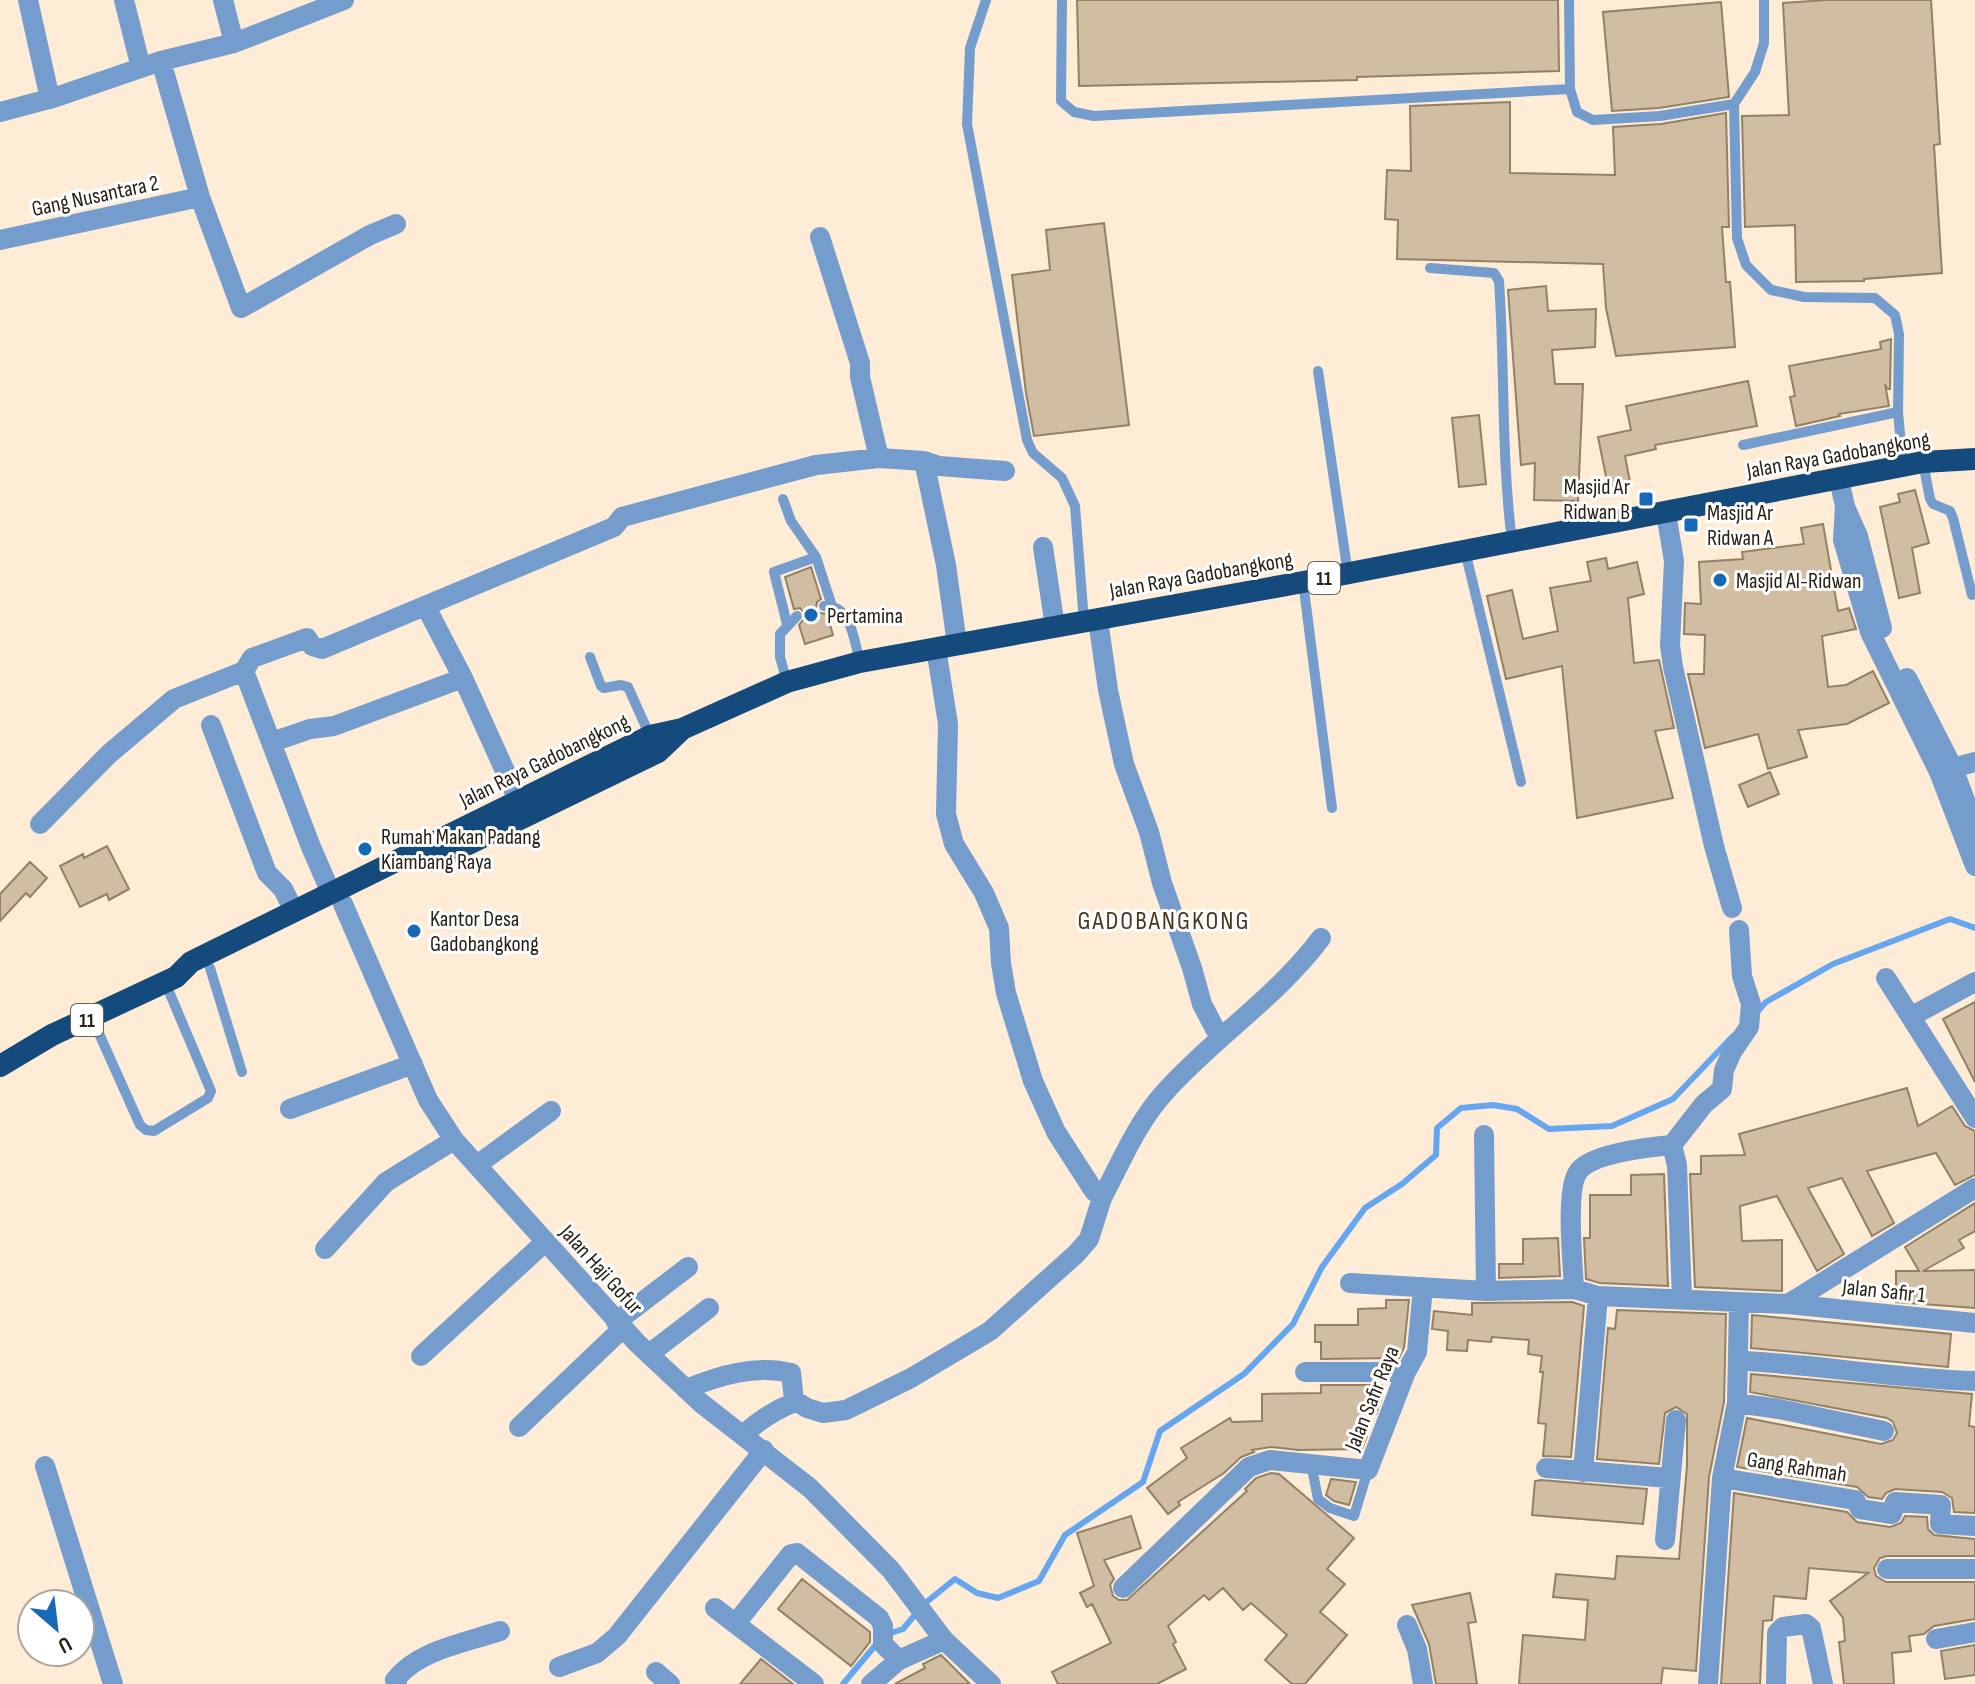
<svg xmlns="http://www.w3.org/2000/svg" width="1975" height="1684" font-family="'Sofia Sans Condensed',sans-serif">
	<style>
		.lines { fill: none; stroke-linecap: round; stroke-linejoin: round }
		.stream { stroke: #65a6ef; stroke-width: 6 }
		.building { fill: #d1bda1; stroke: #938066; stroke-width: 2 }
		.service { stroke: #749dcd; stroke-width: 10 }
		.minor { stroke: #749dcd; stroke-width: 20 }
		.tertiary { stroke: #749dcd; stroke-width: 20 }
		.trunk { stroke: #154a7d; stroke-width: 22 }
		.poi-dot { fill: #1669b7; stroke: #fff; stroke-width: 3 }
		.labels { text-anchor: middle; stroke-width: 6; stroke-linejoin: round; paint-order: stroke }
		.shield { fill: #fff; stroke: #68635b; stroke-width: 2 }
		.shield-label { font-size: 20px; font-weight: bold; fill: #282015 }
		.street-label { font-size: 22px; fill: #282015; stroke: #fff }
		.poi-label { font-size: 22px; fill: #282015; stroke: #fff; text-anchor: start }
		.quarter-label { font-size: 26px; letter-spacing: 2px; fill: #47371f; stroke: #fff }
	</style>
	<rect width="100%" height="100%" fill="#feecd6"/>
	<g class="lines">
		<path class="stream" d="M1758,1011L1766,1002L1833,964L1950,919L1975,928
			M888,1634L903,1629L924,1604L955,1579L977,1593L998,1598L1039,1581L1065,1535L1143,1482L1160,1431L1244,1374L1293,1324L1322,1267L1365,1208L1402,1184L1436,1155L1437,1128L1461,1108L1493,1105L1517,1109L1549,1129L1612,1126L1673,1099L1733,1036
			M843,1684L879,1641"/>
	</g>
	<path class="building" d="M1077,0H1558L1559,71L1357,77V80L1079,86Z
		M1826,0H1931L1940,144L1934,145L1942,273L1864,279V281L1796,282L1795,225L1745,227L1742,116L1789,115L1783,3Z
		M1721,2L1729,97L1659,108L1612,111L1603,12Z
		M1510,102V173L1615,175L1613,127L1661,124L1726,113L1729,227H1722L1726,282H1730L1735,347L1616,356L1606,308L1603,264L1397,259L1398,220L1385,219L1387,170L1411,171L1410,106Z
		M1104,223L1129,425L1034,436L1026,393L1012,275L1050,270L1046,230Z
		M1546,286L1548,311L1596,309L1595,347L1552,350L1555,384H1583L1578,501L1534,500L1535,463L1521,465L1508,290Z
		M1891,339L1890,389H1887L1885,384L1889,406L1839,414L1840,416L1796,426L1790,397L1795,396L1789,366L1881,349L1880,342Z
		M1748,381L1757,426L1655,445L1656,449L1625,456L1630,482L1608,486L1598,437L1631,430L1626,406Z
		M1479,415L1486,484L1459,487L1452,418Z
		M1915,490L1929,543L1912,548L1920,593L1899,598L1880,507L1900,502L1898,494Z
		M1823,524L1838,611L1849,608L1856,629L1822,636L1828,687L1846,685L1873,671L1889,703L1847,724L1798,730L1807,757L1768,769L1758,734L1705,748L1688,674H1704L1705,635L1684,634L1685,603L1701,604L1699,562L1743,559L1742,552L1804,544L1801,528Z
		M1606,558L1608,569L1637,562L1644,594L1628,598L1634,663L1659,660L1674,728L1655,731L1673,798L1577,818L1562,666L1506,679L1487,596L1512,590L1523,639L1558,631L1550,588L1591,581L1587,562Z
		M811,567L821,599L817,602L816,608L820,613L827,614L833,635L805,644L799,625L804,619V613L800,608L794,609L785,577Z
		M1770,772L1779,794L1748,807L1739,785Z
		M107,846L129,889L109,900L107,894L80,907L60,866L83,854L84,858Z
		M30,862L47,878L30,897L26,893L0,921V894Z
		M1975,1002V1082L1943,1019Z
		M1907,1088L1918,1126L1952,1106L1965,1126L1975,1131V1175L1955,1185L1936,1153L1867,1171L1894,1223L1872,1236L1842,1178L1808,1188L1844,1254L1817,1271L1777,1196L1740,1206L1742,1241L1782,1240V1291L1695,1287L1690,1174H1701V1156L1745,1155L1739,1134Z
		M1664,1174L1668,1286L1600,1283L1586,1279L1584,1238H1590V1195H1631V1175Z
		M1975,1203V1231L1959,1240L1964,1248L1923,1271L1975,1270V1308L1896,1302V1271H1919L1905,1247Z
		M1558,1238L1560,1276L1499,1278V1264H1523V1239Z
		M1386,1300H1409L1404,1348L1399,1358L1321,1359V1342H1315V1325H1358V1309L1386,1308Z
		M1572,1302L1584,1306L1571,1457L1543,1456L1546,1424L1538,1423L1543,1372H1540L1542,1356L1528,1354L1529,1340L1492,1337L1491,1342L1468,1340L1467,1351L1447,1350L1448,1331L1432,1329L1434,1311L1472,1315V1303Z
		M1617,1310L1726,1314L1724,1402L1709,1477L1696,1671L1663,1668L1661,1684H1519L1523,1635L1585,1640L1588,1600L1553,1597L1556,1574L1615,1579L1617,1556L1679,1559L1687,1466V1414L1676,1407L1665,1413L1659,1464L1597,1459L1608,1328L1615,1329Z
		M1752,1315L1951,1334L1948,1367L1751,1348Z
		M1751,1374L1972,1394L1969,1426L1975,1427V1513L1954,1512L1952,1498L1942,1492L1895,1489L1886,1493L1882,1499L1868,1497L1857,1487L1737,1467L1747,1418L1881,1444L1893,1440L1897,1433L1893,1422L1887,1418L1750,1392Z
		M1321,1385H1382V1397L1376,1414H1367V1436L1362,1449L1299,1450L1271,1447L1252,1450L1254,1452L1241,1457L1224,1473L1178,1502L1180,1505L1168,1514L1147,1488L1187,1458L1181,1448L1230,1418L1232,1422L1262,1421V1394L1321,1393Z
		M1271,1473L1279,1474L1354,1538L1327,1569L1345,1584L1320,1612L1347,1635L1305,1684H1292L1265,1660L1287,1635L1251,1603L1243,1610L1223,1588L1209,1600L1204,1595L1168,1626L1176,1642L1173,1644L1186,1669L1157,1684H1058L1052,1672L1111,1643L1092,1604L1087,1607L1080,1593L1094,1586L1077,1533L1131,1516L1141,1548L1104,1560L1114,1579L1110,1585L1113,1596L1119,1600H1127L1247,1491L1245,1489L1256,1478Z
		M1331,1479L1356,1482L1349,1505L1334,1501L1326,1495Z
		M1541,1480L1647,1489L1643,1524L1532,1515L1535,1481Z
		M1734,1493L1847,1512L1857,1522L1890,1527L1901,1523L1905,1516L1927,1517L1928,1529L1934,1535L1975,1539V1556H1887L1880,1558L1874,1568L1876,1576L1886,1582H1975V1619L1934,1626L1924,1634L1909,1636L1911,1651L1892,1653L1894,1684H1844L1839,1642L1845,1641L1843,1618L1830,1601L1868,1573L1809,1568L1806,1599L1774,1596L1772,1620L1763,1621L1760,1684H1721Z
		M802,1579L870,1632V1642L851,1666L778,1609Z
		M1470,1593L1476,1622L1468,1623L1477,1684H1436L1429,1644L1412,1605Z
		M1975,1645V1675L1945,1679L1941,1651Z
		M941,1655L970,1684H895L925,1668L923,1664Z
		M761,1659L793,1684H740Z"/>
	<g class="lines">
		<path class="service" d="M986,0L970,48L967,124L1027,440L1033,453L1062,478L1075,506L1084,622
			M1062,0L1061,101L1074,112L1094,116L1570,89
			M1569,0L1570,89L1577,112L1593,120L1660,116L1734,104
			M1764,0V43L1755,72L1734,104L1737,238L1746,265L1771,290L1804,297L1875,298L1895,315L1899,334L1898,412L1903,467
			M1430,268L1494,273L1499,281C1505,367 1501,455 1512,541
			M1318,371L1348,574
			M1743,445L1898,412
			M1923,462L1930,499L1933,504L1950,511L1953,518L1972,595
			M783,499L791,521L816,557L832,606
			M1465,551L1521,782
			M1303,582L1332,808
			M824,606C852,604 854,642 860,662
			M787,624L774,572L816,557
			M590,657L601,686L604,688L621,685L628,687L650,736
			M787,682L780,657V634L797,616
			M210,968L242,1072
			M92,1018L140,1125L146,1130L154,1131L208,1098L211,1091L165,982
			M1311,1463L1318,1499L1330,1508L1354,1516L1368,1470"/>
		<path class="minor" d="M28,0L50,99
			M124,0L141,68
			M223,0L234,43
			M161,61L200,197L241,308L370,235L396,224
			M0,112L56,97L161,61L234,43L344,0
			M820,237L860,363V377L879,458
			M0,240L200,197
			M924,461L946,565L957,644
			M1839,480L1845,506L1843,540L1870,632L1939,772L1975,866
			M1846,509L1858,536L1882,628
			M1666,513L1674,561L1670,645L1673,667L1714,846L1732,908
			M1043,547L1055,627
			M426,607L463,678L519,802
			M1098,620L1108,690L1124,764L1149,832L1162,883L1192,968L1202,1004L1215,1029L1225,1033
			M244,671L311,847L331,893
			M1907,678L1953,768L1975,827
			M211,725L267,873L283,889L294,911
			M272,742L310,729L334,726L463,678
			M1953,768L1975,762
			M40,824L109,754L174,699L244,671L252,658L307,638L312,646L322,649L614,527L622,517L816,465L879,458L924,461L939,466L1005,471
			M1886,978L1975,1118
			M1912,1016L1975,982
			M290,1109L413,1064
			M1484,1135L1486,1291
			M1672,1145L1677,1165L1682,1299
			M477,1165L551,1111
			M1102,1198C1121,1162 1137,1123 1164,1093C1213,1038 1277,997 1321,938
			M325,1249L386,1182L454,1140
			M1350,1283L1486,1291L1574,1289L1598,1296L1788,1304L1975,1323
			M1574,1289C1573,1264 1565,1190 1578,1172C1590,1153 1650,1147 1672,1145L1704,1104L1722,1089L1724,1070L1732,1052L1749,1027L1751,1004L1742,976L1739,930
			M1788,1304L1975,1188
			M616,1322L688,1267
			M649,1354L709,1308
			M421,1356L545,1242
			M1738,1359L1745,1361C1822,1365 1898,1379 1975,1381
			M1305,1372H1406
			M686,1389C718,1376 756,1364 791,1373L794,1400L807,1408L823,1413L846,1410L911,1378L990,1331L1076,1254L1089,1239L1102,1198L1094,1191L1056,1132L1033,1081L1006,993L1001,963L999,928L984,893L954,844L946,814L948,724L936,648
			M1737,1403L1779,1409L1884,1431
			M519,1427L623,1328
			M743,1435C759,1420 775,1410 795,1402
			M45,1466L113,1684
			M1546,1468L1669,1478
			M1583,1472L1598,1296
			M1722,1478L1855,1500L1860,1509L1892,1514L1895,1502L1941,1505L1940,1524L1975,1526
			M1665,1540L1676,1420
			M1887,1569H1975
			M1123,1588L1249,1467L1270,1460L1368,1470L1406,1372L1417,1352L1423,1287
			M715,1608L814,1684
			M736,1623L791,1554L797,1553L879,1618L883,1626V1644L899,1660
			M1407,1625L1417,1649L1423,1684
			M1936,1639L1975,1632
			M559,1667L597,1653L617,1636L764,1450
			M656,1672L670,1684
			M397,1684L395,1680C418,1650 465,1643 500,1631
			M871,1684L899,1660L944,1640
			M1708,1684L1722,1478L1737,1403L1739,1302
			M1776,1684L1777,1633L1783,1627L1806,1624L1811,1628L1823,1684"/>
		<path class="tertiary" d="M343,904L428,1100L454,1140L637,1343L701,1403L810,1488L891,1570L944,1640L991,1684"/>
		<path class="trunk" d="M433,861L658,752L681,730
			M0,1066L52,1035L176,977L191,962L650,736L682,729L787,682L860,662L1303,582L1923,462L1975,459"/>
	</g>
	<g class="poi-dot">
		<rect x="1638" y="491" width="16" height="16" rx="4"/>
		<rect x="1683" y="517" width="16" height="16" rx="4"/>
		<circle cx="1720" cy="580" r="8"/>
		<circle cx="811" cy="615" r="8"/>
		<circle cx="365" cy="849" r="8"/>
		<circle cx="414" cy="931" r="8"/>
	</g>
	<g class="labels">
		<g class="shield">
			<rect x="1308" y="562" width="32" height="32" rx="6"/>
			<rect x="71" y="1004" width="32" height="32" rx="6"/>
		</g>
		<g class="shield-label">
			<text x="1324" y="585">11</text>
			<text x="87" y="1027">11</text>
		</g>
		<g class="street-label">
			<text transform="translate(95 195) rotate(-12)" y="8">Gang Nusantara 2</text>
			<text transform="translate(1838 454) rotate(-10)" y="8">Jalan Raya Gadobangkong</text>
			<text transform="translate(1201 574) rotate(-10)" y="8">Jalan Raya Gadobangkong</text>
			<text transform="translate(544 760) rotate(-26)" y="8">Jalan Raya Gadobangkong</text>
			<text transform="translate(602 1269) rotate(48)" y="8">Jalan Haji Gofur</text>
			<text transform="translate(1884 1290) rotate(6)" y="8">Jalan Safir 1</text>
			<text transform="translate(1371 1398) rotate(-68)" y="8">Jalan Safir Raya</text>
			<text transform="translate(1797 1466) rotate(9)" y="8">Gang Rahmah</text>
		</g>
		<g class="poi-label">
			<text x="1630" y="494" text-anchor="end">Masjid Ar<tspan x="1630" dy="25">Ridwan B</tspan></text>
			<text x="1707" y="520">Masjid Ar<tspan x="1707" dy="25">Ridwan A</tspan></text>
			<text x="1736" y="588">Masjid Al-Ridwan</text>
			<text x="827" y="623">Pertamina</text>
			<text x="381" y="844">Rumah Makan Padang<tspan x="381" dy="25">Kiambang Raya</tspan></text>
			<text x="430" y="926">Kantor Desa<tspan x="430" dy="25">Gadobangkong</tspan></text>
		</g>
		<g class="quarter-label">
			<text x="1164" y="929">GADOBANGKONG</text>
		</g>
	</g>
	<g transform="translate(56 1628) rotate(152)"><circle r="38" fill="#ffffff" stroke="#a9a6a1" stroke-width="2"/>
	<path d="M0-6L14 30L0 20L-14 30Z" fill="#1669b7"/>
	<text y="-12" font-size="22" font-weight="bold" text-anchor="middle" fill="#282015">U</text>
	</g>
</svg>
